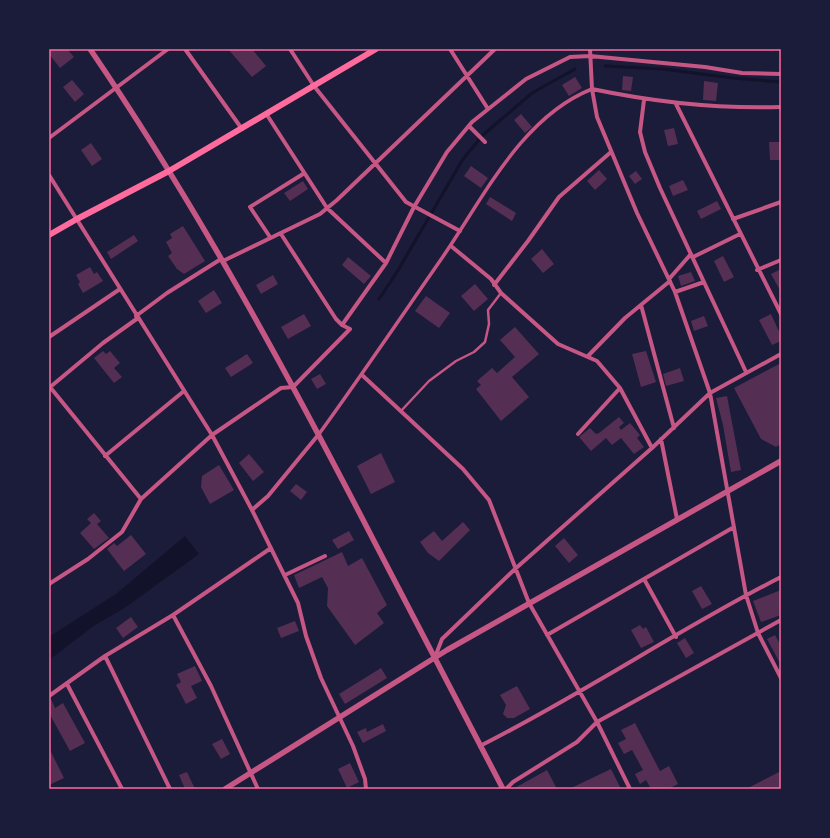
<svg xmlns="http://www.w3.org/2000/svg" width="830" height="838" font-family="Bitter,serif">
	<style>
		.water { fill: #12122b }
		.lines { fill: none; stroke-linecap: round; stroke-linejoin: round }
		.stream { stroke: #12122b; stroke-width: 3 }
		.building { fill: #542f53 }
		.service { stroke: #c65784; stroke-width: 2.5 }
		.pedestrian { stroke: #c65784; stroke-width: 3.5 }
		.minor { stroke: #c65784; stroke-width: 4 }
		.tertiary { stroke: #c65784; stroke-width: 5.5 }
		.secondary { stroke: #ff6b9d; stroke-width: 6 }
		.neatline { fill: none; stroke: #ff6b9d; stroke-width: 1.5 }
	</style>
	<rect width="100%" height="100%" fill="#1b1b3a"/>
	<path class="water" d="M185,536L199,554L126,607L95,625L49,660V637L116,594Z"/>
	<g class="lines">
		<path class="stream" d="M605,66L663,69L733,78L781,82
			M379,299L397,272L463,159L483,135L532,93L575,69"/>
	</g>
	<path class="building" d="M49,49H67L74,57L60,68L49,54Z
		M228,49H252L266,66L252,77Z
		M623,76L633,77L631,91L622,90Z
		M575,77L582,88L569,96L562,85Z
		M72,80L84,94L75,102L63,87Z
		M704,81L718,83L716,101L703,100Z
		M521,114L532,127L525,133L514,120Z
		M674,128L678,144L668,146L664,130Z
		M769,142H781V160H770Z
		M91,143L102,159L92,166L81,150Z
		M471,166L488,178L481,188L464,176Z
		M599,170L607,179L595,190L587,181Z
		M636,171L642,179L635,184L629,176Z
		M683,180L688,190L673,196L669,186Z
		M303,181L308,189L290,201L284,193Z
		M490,197L516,213L512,221L486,204Z
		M717,201L721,209L701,219L697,211Z
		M183,226L205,261L184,274L177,269L168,256L172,253L166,242L172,238L170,234Z
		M134,235L138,241L111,259L107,252Z
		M542,249L554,264L543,273L531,259Z
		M723,256L734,277L724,282L714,261Z
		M348,257L371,276L364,284L342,265Z
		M90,267L94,274L97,272L103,281L83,293L78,284L80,282L76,275Z
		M781,269V292L771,274Z
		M691,272L695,281L681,286L678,276Z
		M273,275L278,284L261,294L256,285Z
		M475,284L488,299L474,311L461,296Z
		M214,290L222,303L206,313L198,301Z
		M426,296L450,313L439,328L415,311Z
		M304,314L311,326L288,339L281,327Z
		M771,314L781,336V341L772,345L759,320Z
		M704,316L708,326L694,331L691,321Z
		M515,327L539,354L512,377L529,397L501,421L476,389L481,385L477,381L492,368L497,373L515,357L500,340Z
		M103,351L106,354L110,351L120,363L114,368L122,377L114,383L94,358Z
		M646,351L656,382L641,387L632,354Z
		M247,354L253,363L231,377L225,368Z
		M781,363V444L776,447L761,439L734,388Z
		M680,368L684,381L666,386L663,374Z
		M320,374L326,384L317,389L311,379Z
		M727,396L741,470L731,472L723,425L716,398Z
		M619,417L624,423L619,427L621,430L630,423L640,435L637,438L644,447L634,454L621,438L612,445L606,438L591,451L579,437L590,428L596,434L599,433Z
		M381,453L395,482L371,494L357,466Z
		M249,454L264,472L253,481L239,463Z
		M219,465L234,490L210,504L201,487L202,476Z
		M296,484L307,492L301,500L290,491Z
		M94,513L101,521L97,524L109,538L94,549L80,533L91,523L87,519Z
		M463,522L470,530L439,561L428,553L420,542L434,531L442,541Z
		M349,531L354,540L338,549L332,540Z
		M131,535L146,554L124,571L107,549L114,543L117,546Z
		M564,538L578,555L569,563L555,546Z
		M342,552L348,566L362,558L387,605L377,613L384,623L355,645L327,606L328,588L322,577L299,588L294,575Z
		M701,586L712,604L702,609L692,591Z
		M781,590V615L761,622L753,601Z
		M131,617L138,627L123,638L116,628Z
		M295,621L299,631L281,638L277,628Z
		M640,625L643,629L646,627L654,642L641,648L631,630Z
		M775,635L781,646V665L767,639Z
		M685,638L694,653L686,658L677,643Z
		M195,666L202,681L191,686L197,698L186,704L176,685L181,682L177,674Z
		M381,668L387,678L345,704L339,694Z
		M517,686L530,709L514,718H507L503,714L506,705L500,695Z
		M49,699H51L55,708L63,703L85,743L70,751L49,713Z
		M635,723L660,771L669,766L678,784L668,789H651L646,780L640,784L635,774L643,770L632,750L624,754L618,743L626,739L621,730Z
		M383,724L386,731L363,743L357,732L366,728L367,732Z
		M222,739L230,754L221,759L212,744Z
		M49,748L64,778L49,785Z
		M350,763L359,782L347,788L338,769Z
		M611,769L621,789H569Z
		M547,770L557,789H513Z
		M781,771V789H746Z
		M187,772L195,789H185L179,775Z"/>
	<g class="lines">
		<path class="service" d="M401,411L429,381L456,361L474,352L485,342L489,324L488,310L501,293"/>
		<path class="pedestrian" d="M319,434C361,376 401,317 442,258C483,199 521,117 592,89"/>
		<path class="minor" d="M185,49L242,129
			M290,49L314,86L406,202L460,231
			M450,49L488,109
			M590,49L592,89L597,117L637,213L675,292L710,393L746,595L758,633L781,678
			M592,89C654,102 717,109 781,107
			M644,100L640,132L645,152L660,188L746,372
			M676,104L781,314
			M267,115L327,208L386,263
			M469,126L485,142
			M49,138L168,49
			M49,175L212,435L252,510L298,603L306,636L321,678L353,746L365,779L366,789
			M733,219L781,202
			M281,234L336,319L342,325
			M270,237L250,207L303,174
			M451,246L491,279L501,293L558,344L597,361L620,388L652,448
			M693,257L740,234
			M223,261L320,214L337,200L495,49
			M757,270L781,260
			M669,279L691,254
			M494,285L528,241L559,197L611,152
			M675,292L704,282
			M641,305L674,428
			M136,316L167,293L221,259
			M49,337L120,289
			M588,356L625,318L670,281
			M362,375L463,469L489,500L529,603L597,722L630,789
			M50,387L141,499
			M49,388L103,343L138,318
			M578,434L620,388
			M661,439L677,519
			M105,456L184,391
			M252,510L268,496L319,434
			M285,575L325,556
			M644,579L676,637
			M49,584L88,559L122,532L141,499L212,435L281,388L293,387L350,329L342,325L386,263L414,207L447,152L472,122L526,79L570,57L590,56L705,67L742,73L781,74
			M173,615L211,686L258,789
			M547,635L734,527
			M105,656L170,789
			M435,657L442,639L515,569L652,448L710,393L781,354
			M67,684L122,789
			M49,696L105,656L173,615L271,548
			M480,746C583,694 679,629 781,577
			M506,789L513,782L577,742L597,722L781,620"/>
		<path class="tertiary" d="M90,49C197,206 288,374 375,543C418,625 461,707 503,789
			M225,789L447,650L781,461"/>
		<path class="secondary" d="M49,235L77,219L169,171L376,49"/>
	</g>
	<rect width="830" height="838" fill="none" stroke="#1b1b3a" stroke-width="100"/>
	<rect x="50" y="50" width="730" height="738" class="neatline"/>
</svg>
